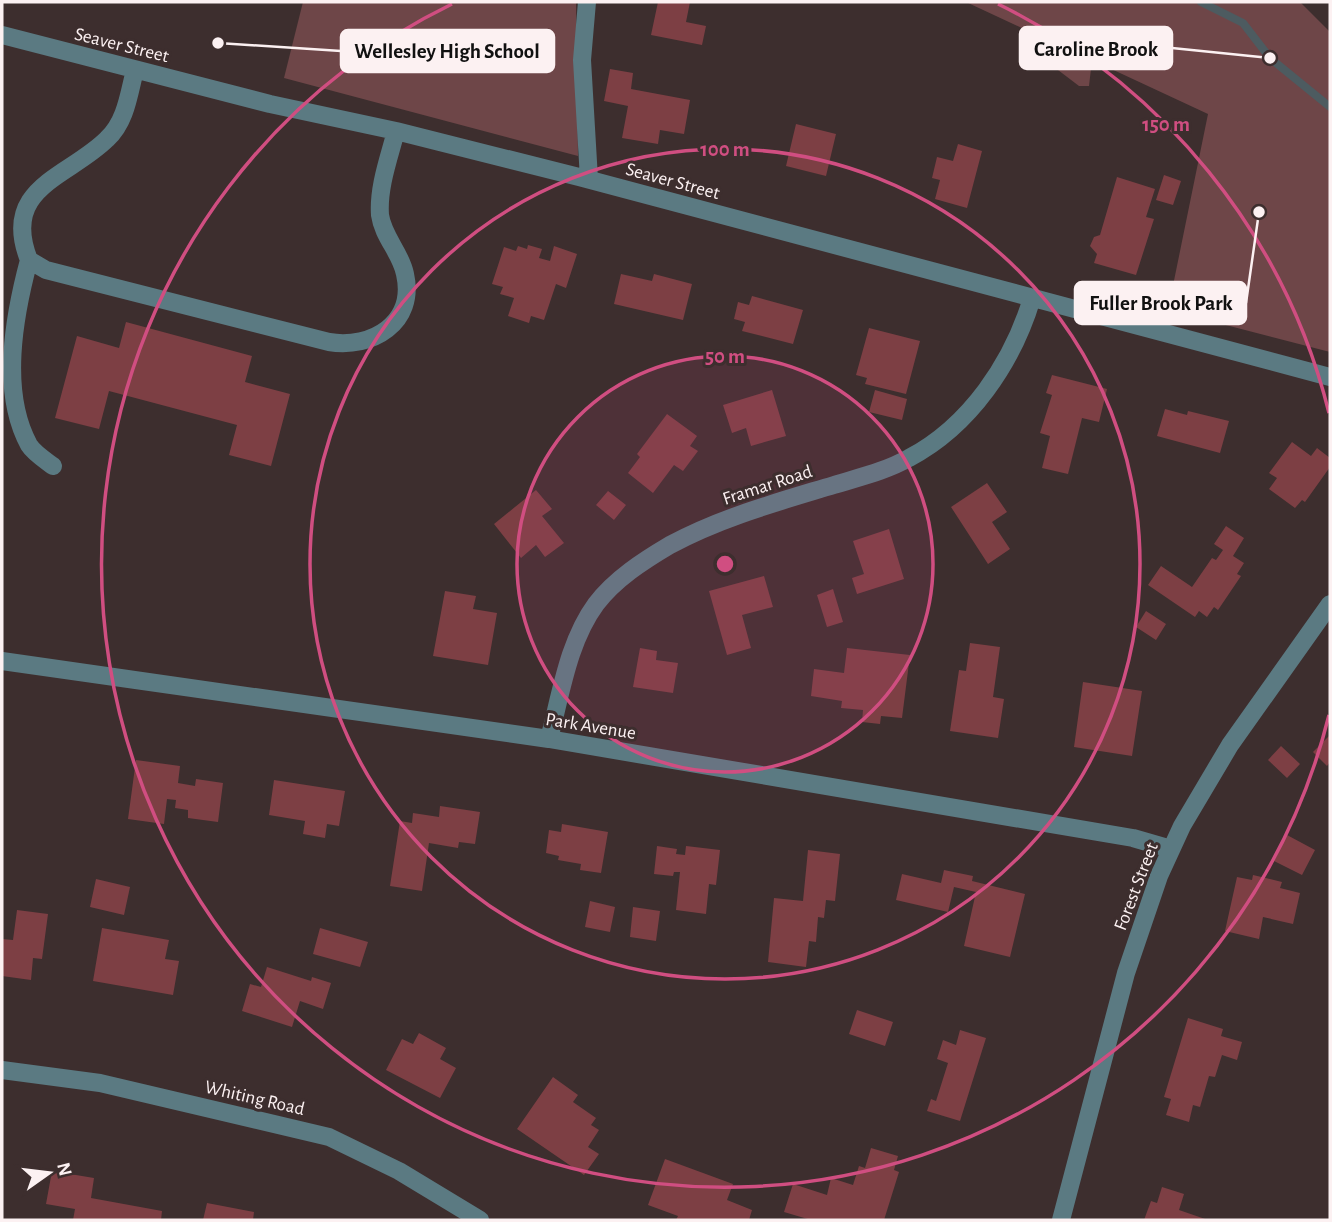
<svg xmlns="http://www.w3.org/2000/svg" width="1332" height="1222" font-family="'Alegreya Sans',sans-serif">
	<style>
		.green { fill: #6e4648 }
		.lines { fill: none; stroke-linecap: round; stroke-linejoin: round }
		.stream { stroke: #4d5b60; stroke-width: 8 }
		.building { fill: #7d3f44 }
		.minor { stroke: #5b7a82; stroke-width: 18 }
		.ring { fill: none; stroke: #d04e81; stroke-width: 3.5 }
		.labels { text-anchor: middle; stroke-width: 6; stroke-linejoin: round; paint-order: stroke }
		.street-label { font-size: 19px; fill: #fcf1f2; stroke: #3d2e2e }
		.centre { fill: #d04e81; stroke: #3d2e2e; stroke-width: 3.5 }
		.ring-label { font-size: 21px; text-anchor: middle; font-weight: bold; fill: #d04e81; stroke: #3d2e2e; stroke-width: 6; stroke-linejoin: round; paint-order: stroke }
		.leader { fill: none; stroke: #fcf1f2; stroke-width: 2.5 }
		.callout-dot { fill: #fcf1f2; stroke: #3d2e2e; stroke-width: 2.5 }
		.callout { fill: #fcf1f2; stroke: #fcf1f2; stroke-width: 2.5 }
		.callout-label { font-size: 21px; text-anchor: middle; font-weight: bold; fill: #111 }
	</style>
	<rect width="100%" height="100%" fill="#3d2e2e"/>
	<path class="green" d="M303,2H576L578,156L284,78Z
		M966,2H1300L1330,32V352L1168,310L1208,114L1092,60L1089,86H1079L1058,70L1041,37Z"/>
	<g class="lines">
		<path class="stream" d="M1201,2L1243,23L1270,58L1330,107"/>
	</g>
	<path class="building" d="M658,2H690L686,22L706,26L702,45L651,35Z
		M610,69L633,73L631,89L690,100L684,134L660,130L658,144L622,138L628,106L604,101Z
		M796,124L836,134L826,176L786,166Z
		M958,144L982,151L967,208L935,199L940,180L932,178L937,157L953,161Z
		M1164,175L1181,181L1173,205L1156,200Z
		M1117,177L1155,189L1146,217L1154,219L1136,275L1094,263L1097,254L1090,246L1094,237L1100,235Z
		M528,245L542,249L539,258L550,261L554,246L577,254L566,288L556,284L544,320L531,316L529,323L508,316L514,298L500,294L503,287L492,284L504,247L516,251L518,246L527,249Z
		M621,274L652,281L654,274L692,284L683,320L614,304Z
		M752,296L803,310L793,344L742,331L745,322L734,319L738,302L749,305Z
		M126,322L252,356L245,382L290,394L271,466L229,455L237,425L109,391L99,429L55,418L77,336L119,348Z
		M869,328L920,341L906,394L865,384L867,378L856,375Z
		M1052,375L1107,389L1099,422L1082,418L1068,474L1042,468L1050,436L1040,433L1052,395L1046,393Z
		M772,390L786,436L751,446L746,428L732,433L723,405Z
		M875,390L907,399L902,420L869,412Z
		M1165,409L1187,415L1188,411L1229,421L1220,453L1157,436Z
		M667,414L697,436L690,446L698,451L683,471L674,465L653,493L628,473L640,457L637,454Z
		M1292,442L1311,456L1317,448L1330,458V467L1305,502L1302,500L1295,508L1269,489L1277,478L1269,473Z
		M987,483L1007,512L992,522L1010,549L988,564L951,507Z
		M536,490L552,509L542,516L564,543L545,557L536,545L521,558L494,524Z
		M608,491L626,505L614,520L596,505Z
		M1226,526L1244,538L1233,556L1244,563L1237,574L1241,576L1218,610L1214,607L1207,617L1199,611L1195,617L1148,585L1161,566L1192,587L1212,558L1216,560L1223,550L1214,544Z
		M889,529L904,579L857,594L852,578L864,574L853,541Z
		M764,576L773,607L742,615L751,648L727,655L709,591Z
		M833,589L843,622L827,627L817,595Z
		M445,591L476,596L473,609L497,613L488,665L433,656Z
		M1146,611L1166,624L1156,640L1136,627Z
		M970,643L1000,647L993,697L1004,699L998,738L950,731L959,670L966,671Z
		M640,648L657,651L656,660L678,663L673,693L633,687Z
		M847,648L910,655L902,718L881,716L880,724L862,722L863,710L841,708L842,701L811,696L814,669L844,673Z
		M1083,682L1142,691L1132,756L1074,747Z
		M1330,735V762L1327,766L1313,752Z
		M1281,746L1300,764L1287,778L1268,760Z
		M136,760L180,766L178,783L195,786L196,779L223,783L218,822L188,818V810L175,808L176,800L167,799L164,824L128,819Z
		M274,780L345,791L339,826L327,824L325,838L303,834L305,821L269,815Z
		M440,806L480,812L475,844L459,842L458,848L429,843L422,891L390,886L400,821L412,823L413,813L439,817Z
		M562,824L608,832L601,873L580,870L581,864L558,860L559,856L546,853L549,830L561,832Z
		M1287,835L1315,850L1302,875L1274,861Z
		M657,846L677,849L676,854L685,855L686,846L720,850L716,885L709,884L706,914L676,910L680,872H674L673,876L654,874Z
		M808,850L840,854L835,901L826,900L824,918L818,917L816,942L809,941L806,967L768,962L774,898L803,901Z
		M944,870L973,876L972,881L1025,894L1010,957L964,946L976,892L954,887L948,912L896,900L902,874L941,883Z
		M1253,875L1282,882L1280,888L1300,893L1293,924L1263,917L1259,939L1225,931L1237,877L1252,880Z
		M96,879L130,887L124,915L90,907Z
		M590,901L615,907L610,932L585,927Z
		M633,907L660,911L656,941L630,937Z
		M17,910L48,914L42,959L33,958L31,980L2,976V939L13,940Z
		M102,928L169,940L165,959L179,961L173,995L93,981Z
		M320,928L368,942L360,967L313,954Z
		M267,967L311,981L312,977L331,983L323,1009L300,1001L292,1027L242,1011L250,984L261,987Z
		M857,1010L893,1022L885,1046L849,1034Z
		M1188,1018L1223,1029L1221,1036L1242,1042L1237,1060L1222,1055L1215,1077L1209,1076L1200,1107L1193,1105L1189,1122L1166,1115L1171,1099L1164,1097Z
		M960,1030L986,1038L960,1121L927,1111L931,1099L936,1101L948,1063L937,1059L943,1040L956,1045Z
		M419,1033L446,1048L440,1059L456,1068L440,1098L386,1070L402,1039L413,1044Z
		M553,1077L578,1095L573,1102L596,1118L591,1125L599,1130L588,1147L599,1154L584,1175L517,1129Z
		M871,1148L898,1156L894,1170L899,1172L884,1220H811L784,1212L793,1184L827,1195L831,1178L853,1185L859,1166L865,1168Z
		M665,1159L733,1184L727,1200L752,1210L749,1220H676L678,1216L648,1205Z
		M52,1171L94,1178L91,1198L162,1211L161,1220H73L75,1209L46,1204Z
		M1162,1187L1184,1194L1179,1210L1208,1220H1144L1151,1201L1157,1203Z
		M207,1203L254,1212L253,1220H203Z"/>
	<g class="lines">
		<path class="minor" d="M587,2L582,60L589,179
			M2,35L270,104L396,131L579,177L1330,377
			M135,70C129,93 126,122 107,139C69,177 0,187 29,260L46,270L329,342C372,349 416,323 405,274C401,253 383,237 380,215C378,187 389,158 396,131
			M29,260C14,316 0,392 29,445C34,453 45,460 53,466
			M2,661L549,739L1133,838L1171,849
			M549,739C561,694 568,642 596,604C615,579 643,561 670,545C722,517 778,502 834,485C860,477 886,471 909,458C970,426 1013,362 1032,298
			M2,1070L100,1083L329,1137L399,1171L480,1220
			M1061,1220L1126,973L1159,876L1182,826L1230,745L1330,604"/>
	</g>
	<circle cx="725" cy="564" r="208" fill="#d04e81" fill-opacity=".12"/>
	<g class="ring">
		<circle cx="725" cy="564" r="208"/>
		<circle cx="725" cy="564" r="415"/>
		<path d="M1329 715A623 623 0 1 1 452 4M998 4A623 623 0 0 1 1329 413"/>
	</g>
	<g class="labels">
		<g class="street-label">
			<text transform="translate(122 44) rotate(14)" y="7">Seaver Street</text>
			<text transform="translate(673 180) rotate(15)" y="7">Seaver Street</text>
			<text transform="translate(767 484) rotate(-18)" y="7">Framar Road</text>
			<text transform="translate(591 725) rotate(9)" y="7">Park Avenue</text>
			<text transform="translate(1135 886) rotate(-69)" y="7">Forest Street</text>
			<text transform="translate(255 1097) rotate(13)" y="7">Whiting Road</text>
		</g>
	</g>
	<circle cx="725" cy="564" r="10" class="centre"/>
	<g class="ring-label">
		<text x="1166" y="131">150 m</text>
		<text x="725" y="156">100 m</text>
		<text x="725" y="363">50 m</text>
	</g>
	<path class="leader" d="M1270 58L1172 48M218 43L341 51M1259 212L1246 303"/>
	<g class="callout-dot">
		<circle cx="1270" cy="58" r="7"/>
		<circle cx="218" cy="43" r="7"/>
		<circle cx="1259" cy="212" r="7"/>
	</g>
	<g class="callout">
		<rect x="1020" y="27" width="152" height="42" rx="7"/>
		<rect x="341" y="30" width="213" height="42" rx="7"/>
		<rect x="1075" y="282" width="171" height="42" rx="7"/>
	</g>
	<g class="callout-label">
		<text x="1096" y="56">Caroline Brook</text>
		<text x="447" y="58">Wellesley High School</text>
		<text x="1161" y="310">Fuller Brook Park</text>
	</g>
	<rect width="1332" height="1222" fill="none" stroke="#fcf1f2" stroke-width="7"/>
	<g transform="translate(49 1173) rotate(76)" stroke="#3d2e2e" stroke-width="5" paint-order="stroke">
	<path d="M0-5L12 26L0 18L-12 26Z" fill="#fcf1f2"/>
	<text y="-10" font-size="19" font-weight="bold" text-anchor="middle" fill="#fcf1f2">N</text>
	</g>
</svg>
